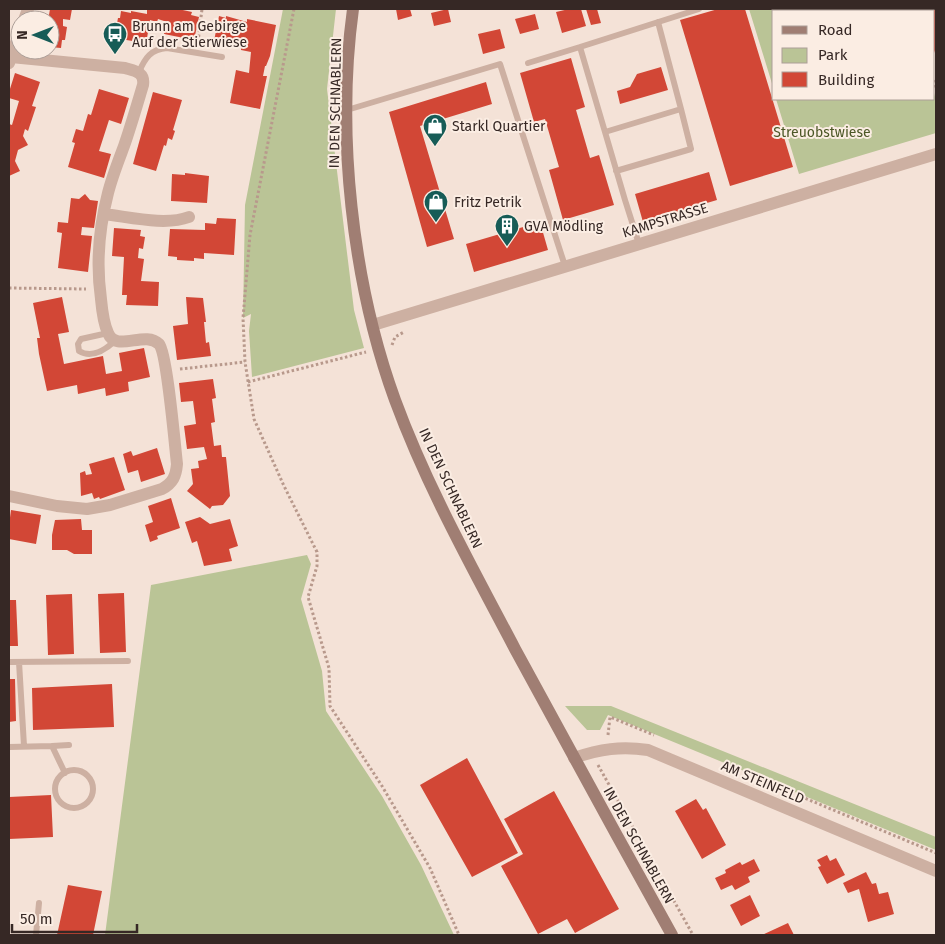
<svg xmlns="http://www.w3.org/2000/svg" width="945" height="944" font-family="'Fira Sans',sans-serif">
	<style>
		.green { fill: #bac496 }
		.building { fill: #d24736 }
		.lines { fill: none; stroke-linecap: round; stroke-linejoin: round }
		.path { stroke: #b8998c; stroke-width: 3; stroke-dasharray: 2.5 2.5; stroke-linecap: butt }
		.lane { stroke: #cdb0a2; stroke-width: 6 }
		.street { stroke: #cdb0a2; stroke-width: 12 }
		.secondary { stroke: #a07e73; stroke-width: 12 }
		.labels { text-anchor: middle; stroke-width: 4; stroke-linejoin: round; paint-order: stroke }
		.poi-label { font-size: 14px; fill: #362825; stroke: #fbede3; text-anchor: start }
		.street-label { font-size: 14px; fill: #362825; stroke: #fbede3 }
		.park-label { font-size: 14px; fill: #4c5726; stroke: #fbede3 }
	</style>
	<rect width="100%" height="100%" fill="#f4e2d7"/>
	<path class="green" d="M283,9H336L327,89L354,310L364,348L252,377L249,331L251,314L243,318L245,205Z
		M749,9H907L908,11H774V90Z
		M934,93L936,101V133L799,174L776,99H934Z
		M307,555L311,564L301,599L322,671L326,711L382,796L421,865L454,935H105L151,585Z
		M565,706H611L936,837V850L608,715L600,730H587Z"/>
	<path class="building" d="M50,9H72L70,20L63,19V26L67,27L65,40H62L61,48L50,47V20H35L36,13L49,15Z
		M147,9H178L192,12L191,15L199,17L194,40L164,34L167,22L158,19L157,22L150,20L147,38H145V43L114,38L118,18H120L121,11L131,13V11L147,14Z
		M396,9H410L412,16L398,20Z
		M448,9L451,22L434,26L431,13Z
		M569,9H581L586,26L562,33L556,12Z
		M586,9H597L601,23L591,25Z
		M718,9H745L793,167L730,186L680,20Z
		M922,9H936V56L934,50V11H922Z
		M535,14L539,29L520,34L515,19Z
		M219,16L226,18V16L247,22V19L276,25L270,56L266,66H265L263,76H267L260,109L230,103L236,70L249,73L251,52L241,50V47L214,41Z
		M500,29L505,48L483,54L478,34Z
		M571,58L585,107L576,110L590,158L599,155L614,205L563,220L549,170L559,167L545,119L534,122L520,73Z
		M661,67L668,90L620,104L617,91L630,87L637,74Z
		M15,73L40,82L32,106L36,107L28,131L25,129L23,136L28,145L18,150L15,161L20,171L9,176V124L12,125L19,101L9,98V92Z
		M486,82L492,104L420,126L454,239L427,247L389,112Z
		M99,89L129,98L121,124L109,120L99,151L111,154L104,178L68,167L75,143L72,142L76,129L83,131L88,114L91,115Z
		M153,92L182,100L173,130L175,131L172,140L168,138L166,146L164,145L156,171L133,164Z
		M709,172L717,200L643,222L635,194Z
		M185,173L209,176L207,203L171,201L172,174L185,175Z
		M85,194L90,200L98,201L94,228L82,227L81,235L92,236L88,272L58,268L62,233L57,232L58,222L68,223L71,198L79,199Z
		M217,218L236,219L234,255L204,253V259L194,258V261L177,260V257L168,256L170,229L205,230V223L216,224Z
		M540,222L548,250L474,272L466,244Z
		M114,228L141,230L140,236L145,237L143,249L139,248L138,258L144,259L141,281L159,282L158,306L126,305L127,295H122L124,257L112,256Z
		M62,297L69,332L58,334L64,364L103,356L106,374L122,371L119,353L144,348L150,377L128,382L129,391L106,396L105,388L78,394L77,385L47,391L39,354L37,338H40L33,303Z
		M186,297L203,298L206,322H204L206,343L209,342L211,356L177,360L173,326L188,324Z
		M213,379L216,398L212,399L215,422L211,423L214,446L221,445L222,457H226L230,496L223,505L212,506L210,509L187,491L193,484L191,469L199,468L198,461L207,459L204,447L187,449L184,426L196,424L193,401L181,402L179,383Z
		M157,448L165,474L141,482L138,470L128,473L123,454L131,451L133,456Z
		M114,457L125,490L100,499L99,497L94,499L92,493L81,496L80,473L85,471L86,475L92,474L89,464Z
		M171,498L180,528L157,536L158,539L150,542L145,525L153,522L148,506Z
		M11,510L41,515L36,544L9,539V525Z
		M200,517L210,524L230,519L238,546L229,549L232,561L204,566L197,541L192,543L185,522Z
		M81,519L82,530H92V554H74L67,550H52V535L55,520Z
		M124,593L126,652L100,653L98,594Z
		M72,594L74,654L48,655L46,595Z
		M9,600H16L18,646H9Z
		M9,679H15L16,721L9,722Z
		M112,684L114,727L33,730L32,688Z
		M467,758L518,853L472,877L420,785Z
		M554,791L619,909L575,933L567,919L538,934L501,866L523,854L504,819Z
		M51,795L53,837L9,839V797Z
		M696,799L703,810L706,808L726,845L702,859L675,811Z
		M827,855L830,861L836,858L845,875L827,884L818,867L821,866L817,860Z
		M754,859L760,871L748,877L750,882L735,890L732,885L721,890L715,878L726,873L725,870L740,862L742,865Z
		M866,872L872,884L876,883L879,894L888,892L894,914L868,922L859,889L848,893L843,883Z
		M68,885L102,891L93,935H57Z
		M750,895L760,916L741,926L730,905Z
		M788,923L794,935H762Z"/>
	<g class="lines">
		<path class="path" d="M294,9L250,235L243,318L245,362L254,419L284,486L317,552V566L308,597L329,668L330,706L382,786L430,868L459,935
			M912,9L913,11
			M198,42L202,9
			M934,80L936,88
			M9,288L86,289
			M392,345L395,337L404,332
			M180,369L245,362
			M248,382L366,352
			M608,735L610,717L654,735
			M598,765L693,935
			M764,781L936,853"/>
		<path class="lane" d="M658,22L681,109
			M580,47L699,9
			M528,63L580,47L625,200L639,244
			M139,72C145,58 151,49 167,48L222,57
			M347,110L500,64L565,266
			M605,132L681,109L691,149L616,171
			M108,333L81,339L78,344L79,351C92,359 105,350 115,341
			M9,662L128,661
			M19,662L24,746
			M52,746L69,745
			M9,747L52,746L65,773
			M55 789a19 19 0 1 1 38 0a19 19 0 1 1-38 0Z
			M36,935L39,903"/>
		<path class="street" d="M24,20L28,9
			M9,63L20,31
			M104,214C130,217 165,226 189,217
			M373,325L936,154
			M9,496L57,506L87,509L110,505L162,489C173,483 176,476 177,464C175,447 167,353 159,344C145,330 116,353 108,333C103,322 102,310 101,299C96,264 99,228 108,193C112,177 118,162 124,146C131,126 137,105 143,85C145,72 135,71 125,68L11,57
			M574,758C600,749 621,746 648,750L936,871"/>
		<path class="secondary" d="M353,9C336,133 352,282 395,400C427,487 472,567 515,649C567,745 619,840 672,935"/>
	</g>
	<defs>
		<symbol id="bus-pin" viewBox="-11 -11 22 30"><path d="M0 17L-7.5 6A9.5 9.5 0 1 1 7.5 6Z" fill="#175c57" stroke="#fbede3"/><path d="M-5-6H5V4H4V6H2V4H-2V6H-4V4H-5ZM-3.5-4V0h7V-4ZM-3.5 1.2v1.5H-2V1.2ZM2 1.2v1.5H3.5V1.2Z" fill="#fff"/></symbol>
		<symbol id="shop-pin" viewBox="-11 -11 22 30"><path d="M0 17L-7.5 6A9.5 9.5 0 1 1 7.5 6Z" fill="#175c57" stroke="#fbede3"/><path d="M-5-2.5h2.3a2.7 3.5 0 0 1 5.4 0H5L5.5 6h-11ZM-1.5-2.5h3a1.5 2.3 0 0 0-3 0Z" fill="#fff"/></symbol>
		<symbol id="building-pin" viewBox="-11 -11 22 30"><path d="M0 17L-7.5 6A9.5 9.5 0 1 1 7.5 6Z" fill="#175c57" stroke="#fbede3"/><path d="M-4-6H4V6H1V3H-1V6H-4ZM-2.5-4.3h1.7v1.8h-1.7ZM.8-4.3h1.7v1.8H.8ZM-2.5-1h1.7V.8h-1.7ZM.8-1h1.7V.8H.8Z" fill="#fff"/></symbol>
	</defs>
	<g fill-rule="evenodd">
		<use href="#bus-pin" x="101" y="20" width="28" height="38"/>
		<use href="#shop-pin" x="421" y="112" width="28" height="38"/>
		<use href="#shop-pin" x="422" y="188" width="28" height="38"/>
		<use href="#building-pin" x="493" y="212" width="28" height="38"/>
	</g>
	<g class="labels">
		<g class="poi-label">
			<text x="132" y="31">Brunn am Gebirge<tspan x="132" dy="16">Auf der Stierwiese</tspan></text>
			<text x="452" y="131">Starkl Quartier</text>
			<text x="454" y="207">Fritz Petrik</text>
			<text x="524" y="231">GVA Mödling</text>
		</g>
		<g class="street-label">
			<text transform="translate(335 103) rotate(-89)" y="5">IN DEN SCHNABLERN</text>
			<text transform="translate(665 220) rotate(-17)" y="5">KAMPSTRASSE</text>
			<text transform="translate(451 488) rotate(65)" y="5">IN DEN SCHNABLERN</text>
			<text transform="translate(763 782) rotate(23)" y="5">AM STEINFELD</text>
			<text transform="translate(639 845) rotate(61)" y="5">IN DEN SCHNABLERN</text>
		</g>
		<g class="park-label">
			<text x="822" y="137">Streuobstwiese</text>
		</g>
	</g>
	<rect width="945" height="944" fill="none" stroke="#362825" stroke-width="20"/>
	<rect x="772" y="10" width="162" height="90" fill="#fbede3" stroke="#ac9e97"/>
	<rect x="782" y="26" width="25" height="8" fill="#a07e73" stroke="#ac9e97"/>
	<text x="818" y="35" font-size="15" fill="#362825">Road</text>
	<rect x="782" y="48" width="25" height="15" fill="#bac496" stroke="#ac9e97"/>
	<text x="818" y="60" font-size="15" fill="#362825">Park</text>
	<rect x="782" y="72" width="25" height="15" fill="#d24736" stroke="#ac9e97"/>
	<text x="818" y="85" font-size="15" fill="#362825">Building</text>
	<g transform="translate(35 35) rotate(270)"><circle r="24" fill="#fbede3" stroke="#ac9e97"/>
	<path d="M0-4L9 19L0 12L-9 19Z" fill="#175c57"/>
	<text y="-8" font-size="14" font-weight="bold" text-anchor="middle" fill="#362825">N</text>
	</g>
	<path d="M12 924v8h125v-8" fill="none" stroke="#362825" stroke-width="2.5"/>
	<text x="20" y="924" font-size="15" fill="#362825" stroke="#fbede3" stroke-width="4" paint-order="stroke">50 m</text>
</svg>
